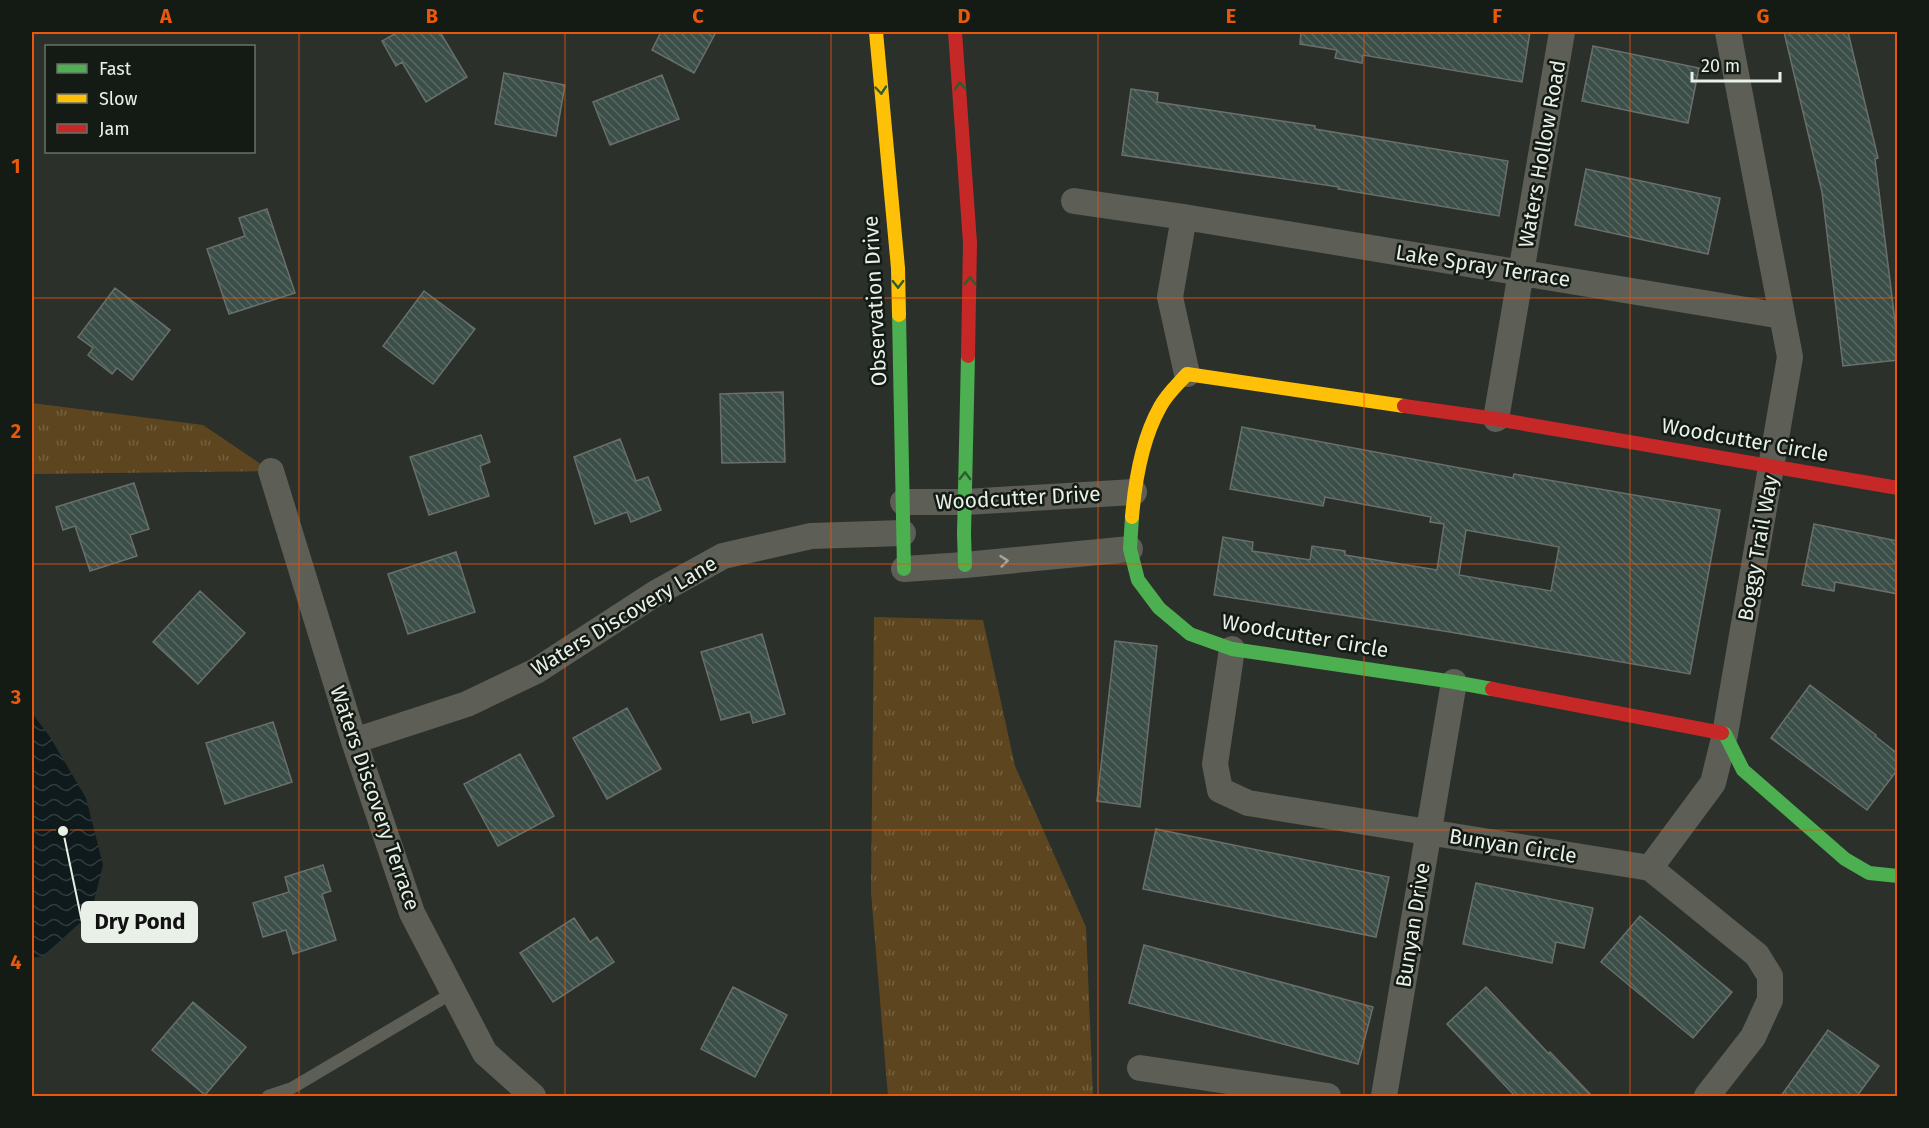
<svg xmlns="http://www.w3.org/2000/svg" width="1929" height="1128" font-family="'Fira Sans',sans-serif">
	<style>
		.grass { fill: url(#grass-tufts) }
		.water { fill: url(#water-waves) }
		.building { fill: url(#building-back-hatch); stroke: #696f6c; stroke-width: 1.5; fill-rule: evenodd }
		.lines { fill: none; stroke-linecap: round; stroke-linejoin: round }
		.lane { stroke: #5d5e55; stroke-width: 12 }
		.street { stroke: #5d5e55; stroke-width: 26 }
		.fast { stroke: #4caf50; stroke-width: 14 }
		.slow { stroke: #ffc107; stroke-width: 14 }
		.jam { stroke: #c62828; stroke-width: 14 }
		.oneway { stroke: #2d5d2f }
		.oneway2 { stroke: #a2a79e }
		.grid { fill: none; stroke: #e8590c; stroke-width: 1.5; stroke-opacity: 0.55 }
		.labels { text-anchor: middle; stroke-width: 5; stroke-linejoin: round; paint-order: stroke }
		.street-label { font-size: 21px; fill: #e8f0e8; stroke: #141a14 }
		.leader { fill: none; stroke: #e8f0e8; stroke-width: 2 }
		.callout-dot { fill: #e8f0e8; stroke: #141a14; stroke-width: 2 }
		.callout { fill: #e8f0e8; stroke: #e8f0e8; stroke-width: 2 }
		.callout-label { font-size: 22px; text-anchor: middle; font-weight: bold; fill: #111 }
		.neatline { fill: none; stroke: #e8590c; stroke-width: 2 }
		.grid-label { font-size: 20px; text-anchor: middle; font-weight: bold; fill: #e8590c }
	</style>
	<defs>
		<pattern id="grass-tufts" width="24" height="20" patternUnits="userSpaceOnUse" patternTransform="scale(1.5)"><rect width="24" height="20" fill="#5d461f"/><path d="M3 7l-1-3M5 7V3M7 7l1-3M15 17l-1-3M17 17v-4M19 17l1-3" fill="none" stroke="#746140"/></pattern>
		<pattern id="water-waves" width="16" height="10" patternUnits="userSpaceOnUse" patternTransform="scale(1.5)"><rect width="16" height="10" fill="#0e1a1c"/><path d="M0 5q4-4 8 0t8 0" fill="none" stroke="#313c3d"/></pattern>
		<pattern id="building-back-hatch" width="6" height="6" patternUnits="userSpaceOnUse" patternTransform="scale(1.5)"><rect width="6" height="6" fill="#3c4e48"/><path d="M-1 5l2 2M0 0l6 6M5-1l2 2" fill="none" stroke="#586862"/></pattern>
	</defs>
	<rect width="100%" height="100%" fill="#2b302b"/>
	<path class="grass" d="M32,403L203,425L271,471L32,474Z
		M874,617L983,620L1015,766L1086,927L1093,1096H888L871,892Z"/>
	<path class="water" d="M32,713L50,737L86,798L103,865L91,913L43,956L32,958Z"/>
	<path class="building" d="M398,32H440L467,77L426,102L402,62L396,66L382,41Z
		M661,32H716L694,73L652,50Z
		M1301,32H1530L1522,82L1363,55L1362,63L1335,58L1337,50L1300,44Z
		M1784,32H1848L1878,158L1875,159L1898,346V360L1843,366L1822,192Z
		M1593,46L1699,68L1688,123L1582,101Z
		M504,73L565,85L556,136L495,124Z
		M662,75L679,119L610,145L593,102Z
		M1131,89L1158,93L1157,102L1315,126V129L1508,161L1499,216L1338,189L1339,187L1122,155Z
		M1586,169L1720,198L1708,254L1575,225Z
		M267,209L295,293L229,314L207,249L245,236L239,218Z
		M115,288L170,330L132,380L117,368L112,374L88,355L93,348L78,337Z
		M424,291L475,329L433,384L383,346Z
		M783,392L785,462L722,463L720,394Z
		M1242,427L1513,478L1514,474L1720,510L1690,674L1450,632L1214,595L1223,537L1253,542L1252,551L1310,560L1312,546L1345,551V555L1437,570L1444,524L1430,522L1431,517L1325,497L1323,506L1230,489ZM1466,530L1559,547L1551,591L1459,575Z
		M481,435L490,462L480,466L489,496L429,515L410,457Z
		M620,439L636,481L648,477L661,510L631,522L627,512L595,524L574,457Z
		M134,483L149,529L130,535L137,556L90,571L75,526L63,530L56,507Z
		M1814,524L1898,541V594L1835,582L1834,591L1802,585Z
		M456,552L475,612L408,634L388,574Z
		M200,591L245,633L198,684L153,642Z
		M762,634L785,714L753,723L750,712L721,720L701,652Z
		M1115,641L1157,646L1140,807L1097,801Z
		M1810,685L1876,735L1875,736L1898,754V769L1867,810L1771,738Z
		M627,708L661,769L607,799L573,738Z
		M273,722L292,782L225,804L206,743Z
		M520,754L554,816L498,846L464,784Z
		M1156,829L1389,877L1376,937L1143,889Z
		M323,865L331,891L322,894L336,940L293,954L286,930L263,937L253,903L289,892L285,877Z
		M1476,883L1593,908L1584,948L1556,942L1552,963L1463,944Z
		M1640,916L1732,992L1693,1038L1601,962Z
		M574,918L590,942L597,937L614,962L553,1002L520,953Z
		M1144,945L1373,1007L1358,1064L1129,1003Z
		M733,987L787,1015L755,1077L701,1049Z
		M1486,987L1549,1054L1550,1052L1592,1096H1515L1447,1024Z
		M193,1002L246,1047L205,1095L152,1050Z
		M1828,1030L1879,1066L1857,1096H1781Z"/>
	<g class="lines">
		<path class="lane" d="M268,1096L292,1088L454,992"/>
		<path class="street" d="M1074,201L1184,217L1782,316
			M1184,217L1170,297L1187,374
			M1496,419L1562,32
			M271,471L354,741L412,913L485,1053L533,1096
			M903,502H965L1134,492
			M904,569L965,565L1130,549
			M1232,649L1215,764L1220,790L1248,803L1650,868L1757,955L1770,976V1000L1753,1037L1707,1096
			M354,741L467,704L536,671L656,593L723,556L811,536L903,533
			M1650,868L1713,783L1725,734L1790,357L1728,32
			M1140,1068L1328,1096
			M1384,1096L1454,682"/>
		<path class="fast" d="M899,315L904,569
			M1132,517L1130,549L1138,580L1159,608L1190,634L1232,649L1454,682L1492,689
			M965,565L964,534L968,356
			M1722,733L1725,734L1743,770L1845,859L1869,873L1898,876"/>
		<path class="slow" d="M876,32L898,268L899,315
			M1132,517C1135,481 1142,439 1160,407C1166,395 1178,384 1187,374L1404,406"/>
		<path class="jam" d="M955,32L970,243L968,356
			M1404,406L1496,419L1898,488
			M1492,689L1722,733"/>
	</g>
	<defs><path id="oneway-chevron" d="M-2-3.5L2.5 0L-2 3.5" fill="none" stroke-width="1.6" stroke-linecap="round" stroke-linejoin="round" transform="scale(1.5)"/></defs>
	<g class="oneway">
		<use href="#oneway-chevron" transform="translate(960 86) rotate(-94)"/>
		<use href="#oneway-chevron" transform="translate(881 90) rotate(85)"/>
		<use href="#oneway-chevron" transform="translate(970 281) rotate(-89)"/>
		<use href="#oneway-chevron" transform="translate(898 284) rotate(89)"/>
		<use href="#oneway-chevron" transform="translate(965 476) rotate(-89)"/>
	</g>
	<use class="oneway2" href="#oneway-chevron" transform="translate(1004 561) rotate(-6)"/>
	<path class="grid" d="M299,32V1096M565,32V1096M831,32V1096M1098,32V1096M1364,32V1096M1630,32V1096M32,298H1898M32,564H1898M32,830H1898"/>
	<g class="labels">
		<g class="street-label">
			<text transform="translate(1542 154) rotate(-80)" y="7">Waters Hollow Road</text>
			<text transform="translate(1483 266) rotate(9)" y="7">Lake Spray Terrace</text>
			<text transform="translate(875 301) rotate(-93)" y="7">Observation Drive</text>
			<text transform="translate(1745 440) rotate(10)" y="7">Woodcutter Circle</text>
			<text transform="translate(1018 498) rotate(-3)" y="7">Woodcutter Drive</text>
			<text transform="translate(1758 548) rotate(-80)" y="7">Boggy Trail Way</text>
			<text transform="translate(624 616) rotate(-31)" y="7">Waters Discovery Lane</text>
			<text transform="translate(1305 636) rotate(10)" y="7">Woodcutter Circle</text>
			<text transform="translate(375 798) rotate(71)" y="7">Waters Discovery Terrace</text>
			<text transform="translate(1513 846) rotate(9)" y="7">Bunyan Circle</text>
			<text transform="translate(1413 925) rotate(-81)" y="7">Bunyan Drive</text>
		</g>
	</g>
	<path class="leader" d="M63 831L82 922"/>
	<circle class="callout-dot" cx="63" cy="831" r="6"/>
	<rect class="callout" x="82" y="902" width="115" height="40" rx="6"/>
	<g class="callout-label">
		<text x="140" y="929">Dry Pond</text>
	</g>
	<rect width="1929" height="1128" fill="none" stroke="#141a14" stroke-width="66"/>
	<rect x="45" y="45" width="210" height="108" fill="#141a14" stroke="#697069" stroke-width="1.5"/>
	<rect x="57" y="64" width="30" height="9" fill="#4caf50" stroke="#697069" stroke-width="1.5"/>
	<text x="99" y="75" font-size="18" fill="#e8f0e8">Fast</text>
	<rect x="57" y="94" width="30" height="9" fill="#ffc107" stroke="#697069" stroke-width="1.5"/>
	<text x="99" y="105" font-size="18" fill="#e8f0e8">Slow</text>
	<rect x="57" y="124" width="30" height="9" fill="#c62828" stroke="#697069" stroke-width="1.5"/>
	<text x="99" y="135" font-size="18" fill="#e8f0e8">Jam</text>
	<path d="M1692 72v9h88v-9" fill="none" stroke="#e8f0e8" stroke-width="3"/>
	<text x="1701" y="72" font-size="18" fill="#e8f0e8" stroke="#141a14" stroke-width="4.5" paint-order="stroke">20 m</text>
	<rect x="33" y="33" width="1863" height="1062" class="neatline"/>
	<g class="grid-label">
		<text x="166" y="23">A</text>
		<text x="432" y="23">B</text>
		<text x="698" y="23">C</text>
		<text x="964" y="23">D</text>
		<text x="1231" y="23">E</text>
		<text x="1497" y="23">F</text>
		<text x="1763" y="23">G</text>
		<text x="16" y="173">1</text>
		<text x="16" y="438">2</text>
		<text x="16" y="704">3</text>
		<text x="16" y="969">4</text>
	</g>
</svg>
